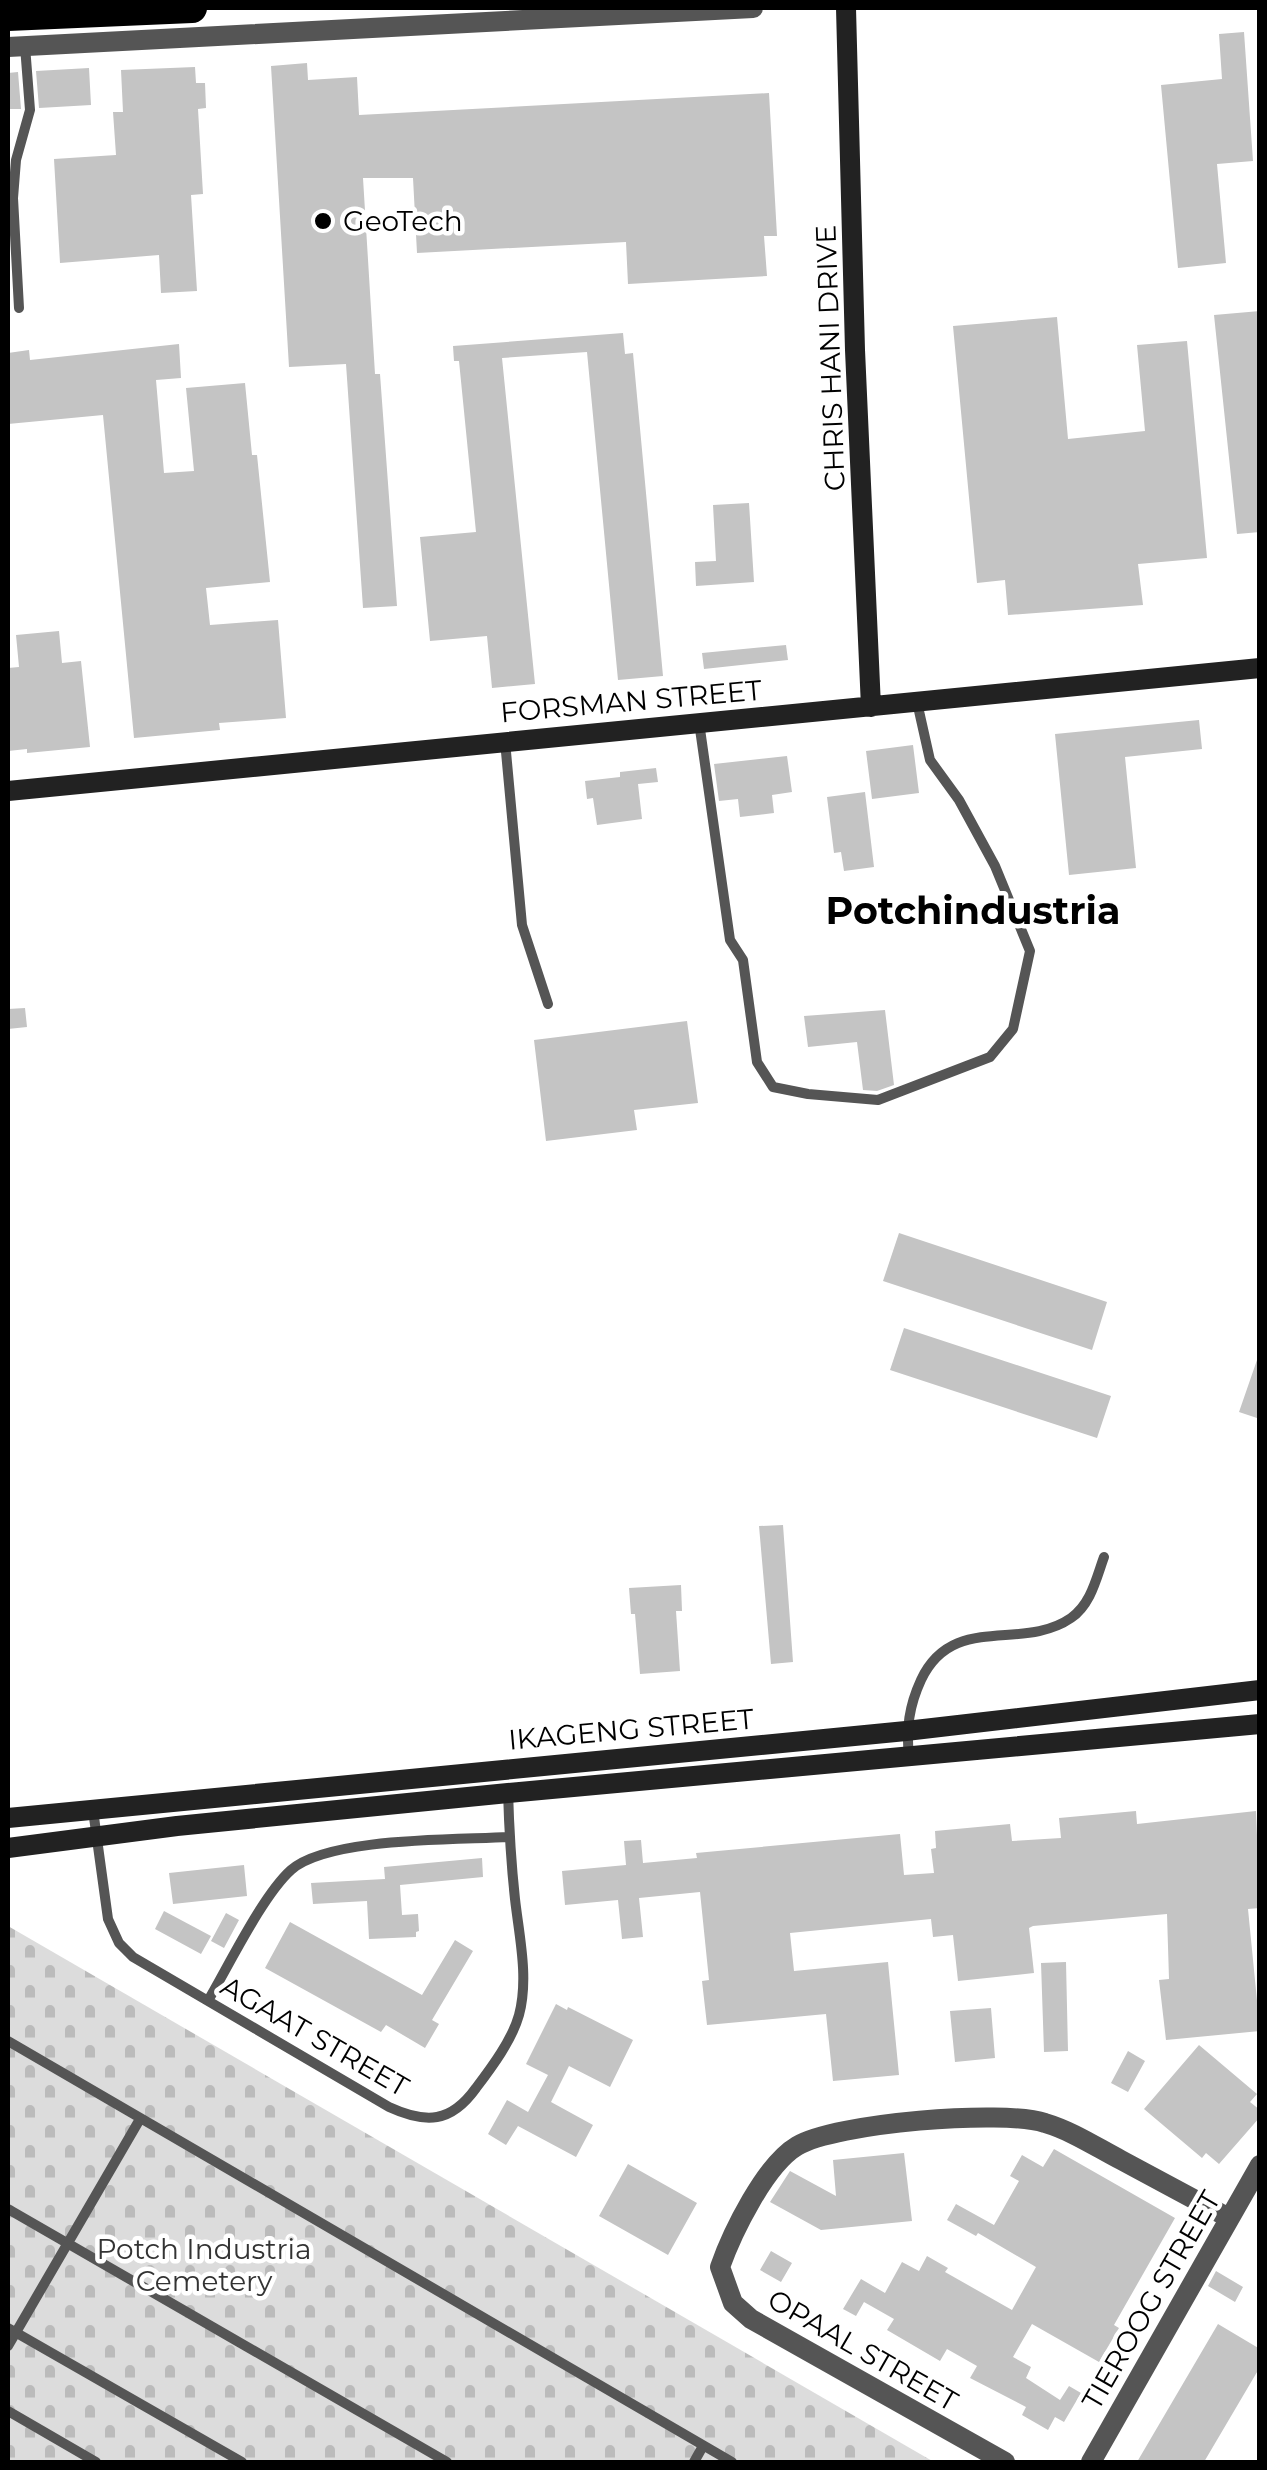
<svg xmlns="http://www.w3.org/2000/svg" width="1267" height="2470" font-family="Montserrat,sans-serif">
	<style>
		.cemetery { fill: url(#cemetery-stones) }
		.building { fill: #c4c4c4 }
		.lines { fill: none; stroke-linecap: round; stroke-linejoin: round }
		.lane { stroke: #555; stroke-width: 10 }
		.street { stroke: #555; stroke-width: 20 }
		.secondary { stroke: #222; stroke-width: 20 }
		.highway { stroke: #000; stroke-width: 30 }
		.poi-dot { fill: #000; stroke: #fff; stroke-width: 4 }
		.labels { text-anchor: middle; stroke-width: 9; stroke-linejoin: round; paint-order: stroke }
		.poi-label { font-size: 28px; fill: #000; stroke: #fff; text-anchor: start }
		.street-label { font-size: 28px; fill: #000; stroke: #fff }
		.park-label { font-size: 28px; fill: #333; stroke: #fff }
		.district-label { font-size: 38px; font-weight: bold; fill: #000; stroke: #fff }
	</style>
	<defs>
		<pattern id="cemetery-stones" width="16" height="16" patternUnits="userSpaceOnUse" patternTransform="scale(2.5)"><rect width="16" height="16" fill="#dcdcdc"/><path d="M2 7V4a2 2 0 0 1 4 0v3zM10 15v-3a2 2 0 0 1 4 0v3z" fill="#bbb"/></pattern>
	</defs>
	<rect width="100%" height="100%" fill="#fff"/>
	<path class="cemetery" d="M8,1926L934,2462H8Z"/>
	<path class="building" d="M1244,32L1253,161L1217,164L1226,263L1178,268L1161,85L1222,79L1219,34Z
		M307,63L308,80L357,77L359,115L769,93L777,236H764L767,276L628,284L626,242L417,253L413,178H363L375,374H380L397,606L363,608L346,364L289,367L271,66Z
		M195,67L196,83H205L206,108L198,109L203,194L191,195L197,291L161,293L159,255L60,263L54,159L116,155L113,112H123L121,70Z
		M89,68L91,105L39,108L36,71Z
		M18,72L21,109H8V73Z
		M1260,311V532L1237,534L1214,315Z
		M1057,317L1068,439L1145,431L1137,345L1187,341L1207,558L1138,564L1143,605L1008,615L1005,580L977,583L953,326Z
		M623,333L625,354L633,353L663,676L618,680L587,352L502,358L535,684L492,688L487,636L430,641L420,537L476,532L459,361H454L453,346Z
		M179,344L181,378L156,380L164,473L194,471L186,388L245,383L252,455H257L270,582L206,588L210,625L278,620L286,718L219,723L220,730L134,738L103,415L8,424V353L29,350L30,360Z
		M749,503L754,582L696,586L695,562L716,561L713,505Z
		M59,631L62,663L81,661L90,747L27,753V749L8,751V668L19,667L16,635Z
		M786,645L788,660L704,669L702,653Z
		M1199,720L1202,749L1125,757L1136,868L1069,875L1055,734Z
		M913,745L919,793L872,799L866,751Z
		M787,756L792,792L772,795L774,813L740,817L738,799L719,801L714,764Z
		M656,768L658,782L638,784L642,819L597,825L593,798L587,799L585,781L620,777V772Z
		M865,792L874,867L844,871L841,852L834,853L827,797Z
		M25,1008L27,1027L8,1029V1009Z
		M885,1010L894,1085L877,1091L863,1090L857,1042L808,1047L804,1016Z
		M687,1021L698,1103L634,1110L637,1130L546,1141L534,1040Z
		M899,1233L1107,1302L1092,1350L883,1281Z
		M904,1328L1111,1396L1097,1438L890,1370Z
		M1257,1360L1260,1361V1419L1239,1412Z
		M783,1525L793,1662L771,1664L759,1526Z
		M681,1585L682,1611H676L680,1671L640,1674L635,1614H631L629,1588Z
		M1136,1811L1137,1824L1256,1811L1260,1908L1248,1909L1260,2031L1166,2040L1159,1980L1169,1979L1167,1914L1033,1926L1029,1928L1034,1973L958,1981L953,1935L933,1937L931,1919L790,1933L794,1971L888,1962L899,2075L833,2081L826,2014L707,2025L702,1981L709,1980L700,1892L639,1898L643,1937L622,1939L618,1900L565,1905L562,1871L626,1865L624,1841L641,1840L643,1863L697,1858L696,1853L900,1834L904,1875L934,1873L931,1849L936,1848L935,1831L1010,1824L1012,1841L1061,1838L1059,1818Z
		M482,1858L483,1877L400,1885L402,1915L418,1914L419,1931L416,1932V1937L369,1939L367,1901L313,1904L311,1883L385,1879L384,1867Z
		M244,1865L247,1896L173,1904L169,1873Z
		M164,1911L211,1936L201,1954L155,1929Z
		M226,1913L239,1920L224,1948L211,1941Z
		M290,1922L422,1995L455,1940L473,1951L432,2020L439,2024L425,2048L386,2025L381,2032L265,1968Z
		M1066,1962L1068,2051L1044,2052L1041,1963Z
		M556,2004L567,2010L568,2007L633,2040L610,2087L569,2066L551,2102L593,2125L576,2157L518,2126L506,2145L488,2134L507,2100L528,2112L548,2075L526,2064Z
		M991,2008L995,2058L955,2062L950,2011Z
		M1199,2045L1257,2094L1250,2102L1260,2110V2117L1219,2164L1206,2153L1202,2158L1144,2109Z
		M1128,2051L1145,2061L1128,2092L1111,2083Z
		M1054,2149L1175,2218L1114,2325L1119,2328L1099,2362L1032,2324L1013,2357L1031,2367L1026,2378L1060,2400L1069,2386L1081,2393L1064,2422L1055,2417L1048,2430L1022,2415L1026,2407L970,2378L977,2366L947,2349L940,2361L887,2330L894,2319L864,2302L856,2316L843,2309L861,2279L885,2293L902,2262L919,2271L927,2256L948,2268L945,2272L1012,2310L1036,2267L978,2233L976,2236L947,2220L956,2204L994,2225L1019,2181L1010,2176L1022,2155L1043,2167Z
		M904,2153L912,2221L821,2230L770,2202L790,2171L836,2196L833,2160Z
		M628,2164L697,2203L668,2255L599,2216Z
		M771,2251L792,2263L781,2282L760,2270Z
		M1216,2271L1243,2287L1235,2302L1208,2286Z
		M1218,2324L1260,2349V2367L1204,2462H1137Z"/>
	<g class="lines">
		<path class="lane" d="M19,308L13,198L16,160L30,110L25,46
			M699,722L730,940L743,960L757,1062L773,1087L808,1094L878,1100L990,1057L1013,1029L1030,951L995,866L959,800L930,760L917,702
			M505,741L522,925L548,1004
			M909,1756C906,1729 909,1706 921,1680C953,1612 1022,1652 1071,1618C1091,1604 1096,1579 1104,1557
			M93,1810L108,1919L119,1943L133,1957L389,2107C426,2124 451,2123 476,2088C492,2067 512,2040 519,2015C529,1978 519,1935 515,1899C511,1862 509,1827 508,1791
			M209,1999C229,1965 263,1895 291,1870C328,1837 457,1840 508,1837
			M8,2041L732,2462
			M8,2209L447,2462
			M8,2328L242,2462
			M8,2346L140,2119
			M8,2411L96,2462
			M694,2462L703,2446"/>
		<path class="street" d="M8,47L753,8
			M1005,2462L751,2319L733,2303L720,2267C732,2233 765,2165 797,2146C835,2123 1003,2109 1045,2123C1072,2131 1096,2147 1121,2160C1157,2179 1193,2199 1229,2218
			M1091,2462L1260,2165"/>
		<path class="secondary" d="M846,8L855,350L871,707
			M8,791L1260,668
			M8,1818L906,1731L1260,1690
			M8,1848L177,1826L508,1793L1260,1724"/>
		<path class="highway" d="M8,16L192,8"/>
	</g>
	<circle class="poi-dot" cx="323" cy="221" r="10"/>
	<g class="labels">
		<g class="poi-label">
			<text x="343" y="231">GeoTech</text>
		</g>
		<g class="street-label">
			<text transform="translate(830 358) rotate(-92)" y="10">CHRIS HANI DRIVE</text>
			<text transform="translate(631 701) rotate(-5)" y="10">FORSMAN STREET</text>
			<text transform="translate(631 1729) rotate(-5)" y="10">IKAGENG STREET</text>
			<text transform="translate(315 2036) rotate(30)" y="10">AGAAT STREET</text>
			<text transform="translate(1151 2300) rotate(-60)" y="10">TIEROOG STREET</text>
			<text transform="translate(863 2350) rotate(30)" y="10">OPAAL STREET</text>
		</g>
		<g class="park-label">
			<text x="204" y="2259">Potch Industria<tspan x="204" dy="32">Cemetery</tspan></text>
		</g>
		<g class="district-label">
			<text x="973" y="924">Potchindustria</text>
		</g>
	</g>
	<rect width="1267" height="2470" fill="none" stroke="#000000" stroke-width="20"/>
</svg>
